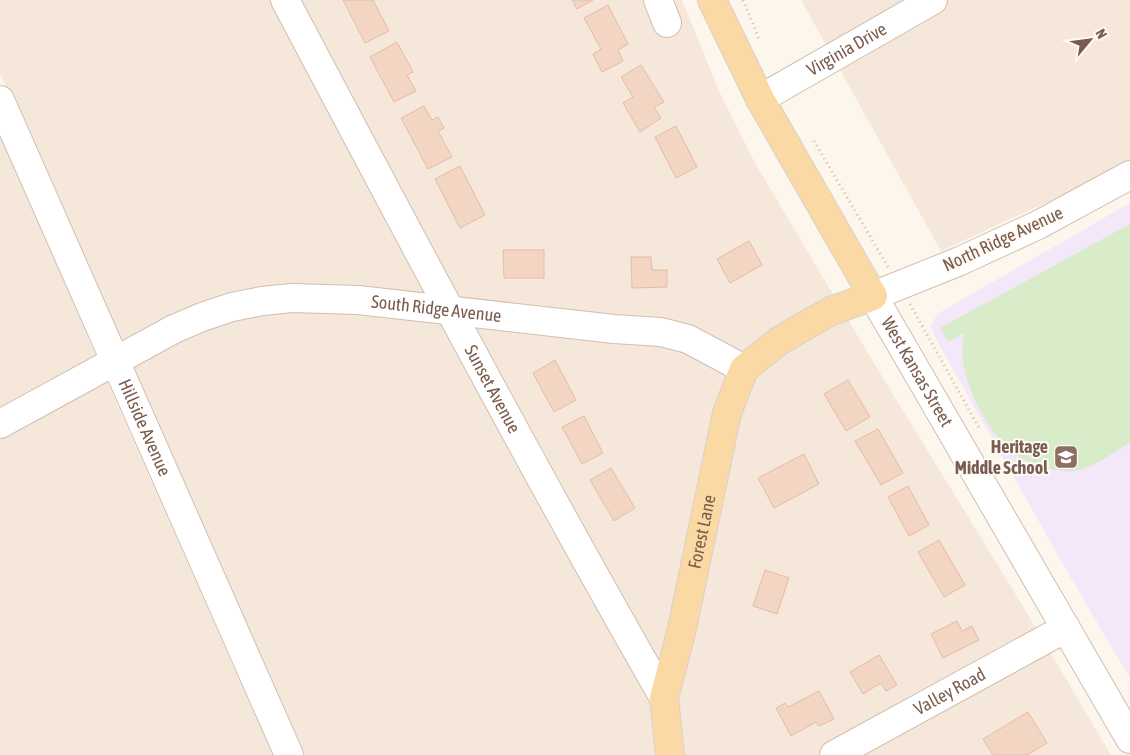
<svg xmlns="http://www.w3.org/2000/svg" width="1130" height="755" font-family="'Asap Condensed',sans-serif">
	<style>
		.residential { fill: #f5e8da }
		.education { fill: #f3e8fa }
		.green { fill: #d8ecc9 }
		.building { fill: #f3d5c3; stroke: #e6bba3 }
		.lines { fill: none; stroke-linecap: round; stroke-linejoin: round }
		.minor-casing { stroke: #d1beb0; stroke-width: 30 }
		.major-casing { stroke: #dad1cd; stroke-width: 30 }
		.path { stroke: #d9b8a5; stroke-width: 3; stroke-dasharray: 1 4; stroke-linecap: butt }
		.minor { stroke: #fff; stroke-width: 28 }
		.major { stroke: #fbd9a5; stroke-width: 28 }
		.labels { text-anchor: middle; stroke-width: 4; stroke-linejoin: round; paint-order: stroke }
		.street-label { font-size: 18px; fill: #7a5c4d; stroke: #fffaf3 }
		.education-label { font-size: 18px; font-weight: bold; fill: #785e54; stroke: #fffaf3; text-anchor: end }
	</style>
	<rect width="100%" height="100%" fill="#fdf6ec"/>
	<path class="residential" d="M0,0H650L655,9L677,0H682L719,91L755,163L869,355L1027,613L1111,755H293L0,73Z
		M801,0H1130V164L941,251Z
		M0,129L97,359L0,413Z
		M105,377L232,663L274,755H0V438Z"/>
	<path class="education" d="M1130,203V678L1068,573L937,341L931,327L937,314Z"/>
	<path class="green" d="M1130,224V442C1114,452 1095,467 1076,471C1065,472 1053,470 1043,467C1033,463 1023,460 1015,454C992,439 969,394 964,367C962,356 962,343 964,333L948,342L940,328Z"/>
	<path class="building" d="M343,0H373L389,31L365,43Z
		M572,0H593L577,9Z
		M608,5L628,44L618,50L623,61L602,72L593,54L601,49L584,18Z
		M397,42L413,72L407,75L416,91L394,102L370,57Z
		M641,65L664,102L654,107L661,118L640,132L623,103L633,97L621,77Z
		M424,106L432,120L438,117L444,128L438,131L452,157L428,169L401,118Z
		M676,126L697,167L676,178L655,137Z
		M460,166L485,215L460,228L435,179Z
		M749,241L762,265L730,283L717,259Z
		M503,250H544V278H504Z
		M631,257H651L652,270H667V287L632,288Z
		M555,360L576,400L554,412L533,373Z
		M848,380L870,417L846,431L824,394Z
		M584,416L603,453L582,464L562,427Z
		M878,429L903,473L881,485L855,441Z
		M804,454L819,484L774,508L758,478Z
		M611,468L635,508L614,521L590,480Z
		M908,486L929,525L909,536L888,497Z
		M939,540L965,585L944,597L918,552Z
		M765,570L789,578L777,614L753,606Z
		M957,621L962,631L972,626L979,640L943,658L931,634Z
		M879,655L897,685L886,691L881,683L863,694L850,672Z
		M819,691L834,719L819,726L816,722L791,736L776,708L785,703L788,707Z
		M1028,712L1047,743L1027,755H993L983,739Z"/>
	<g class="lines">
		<defs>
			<g id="minor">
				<path id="s1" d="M285,0C409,234 532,468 664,698"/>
				<path d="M658,0L667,23"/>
				<path id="s2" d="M760,99L933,0"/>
				<path id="s3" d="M0,100L289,755"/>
				<path id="s4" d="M1130,175L1038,225L960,261L873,296L1130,739"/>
				<path id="s5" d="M0,424L174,329L202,317L232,307L262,301L292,298L358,300L614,329L661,332L688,339L744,369"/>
				<path id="s6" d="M834,755L1066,628"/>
			</g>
			<g id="major">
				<path id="s7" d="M670,755L664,698L681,633L727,413L744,369L779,341L801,328L831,311L873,296L760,99L712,0"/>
			</g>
		</defs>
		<use href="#minor" class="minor-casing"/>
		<use href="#major" class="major-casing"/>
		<path class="path" d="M743,0L759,39
			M814,141L888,267
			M910,304L979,428"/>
		<use href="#minor" class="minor"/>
		<use href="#major" class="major"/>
	</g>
	<defs>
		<symbol id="school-square" viewBox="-11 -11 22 22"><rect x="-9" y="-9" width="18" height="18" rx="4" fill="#8d6e63" stroke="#fffaf3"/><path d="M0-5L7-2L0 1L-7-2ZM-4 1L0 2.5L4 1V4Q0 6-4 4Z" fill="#fff"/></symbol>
	</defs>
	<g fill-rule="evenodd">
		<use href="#school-square" x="1052" y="443" width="28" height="28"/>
	</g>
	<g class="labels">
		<g class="street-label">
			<text dy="6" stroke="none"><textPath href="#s2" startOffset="100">Virginia Drive</textPath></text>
			<text transform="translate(1003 239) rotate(-25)" y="6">North Ridge Avenue</text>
			<text dy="6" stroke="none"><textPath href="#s5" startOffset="466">South Ridge Avenue</textPath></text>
			<text dy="6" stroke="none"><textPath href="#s4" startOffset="372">West Kansas Street</textPath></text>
			<text dy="6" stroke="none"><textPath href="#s1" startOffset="441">Sunset Avenue</textPath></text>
			<text dy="6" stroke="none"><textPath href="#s3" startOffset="358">Hillside Avenue</textPath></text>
			<text dy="6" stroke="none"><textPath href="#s7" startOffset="228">Forest Lane</textPath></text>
			<text dy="6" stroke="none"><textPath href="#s6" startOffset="132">Valley Road</textPath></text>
		</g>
		<g class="education-label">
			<text x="1048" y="453">Heritage<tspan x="1048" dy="21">Middle School</tspan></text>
		</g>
	</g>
	<g transform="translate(1090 40) rotate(61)" stroke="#fffaf3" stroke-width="4" paint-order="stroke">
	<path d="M0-4L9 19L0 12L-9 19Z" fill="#7a5c4d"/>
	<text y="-8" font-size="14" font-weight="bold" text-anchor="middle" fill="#7a5c4d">N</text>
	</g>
</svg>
